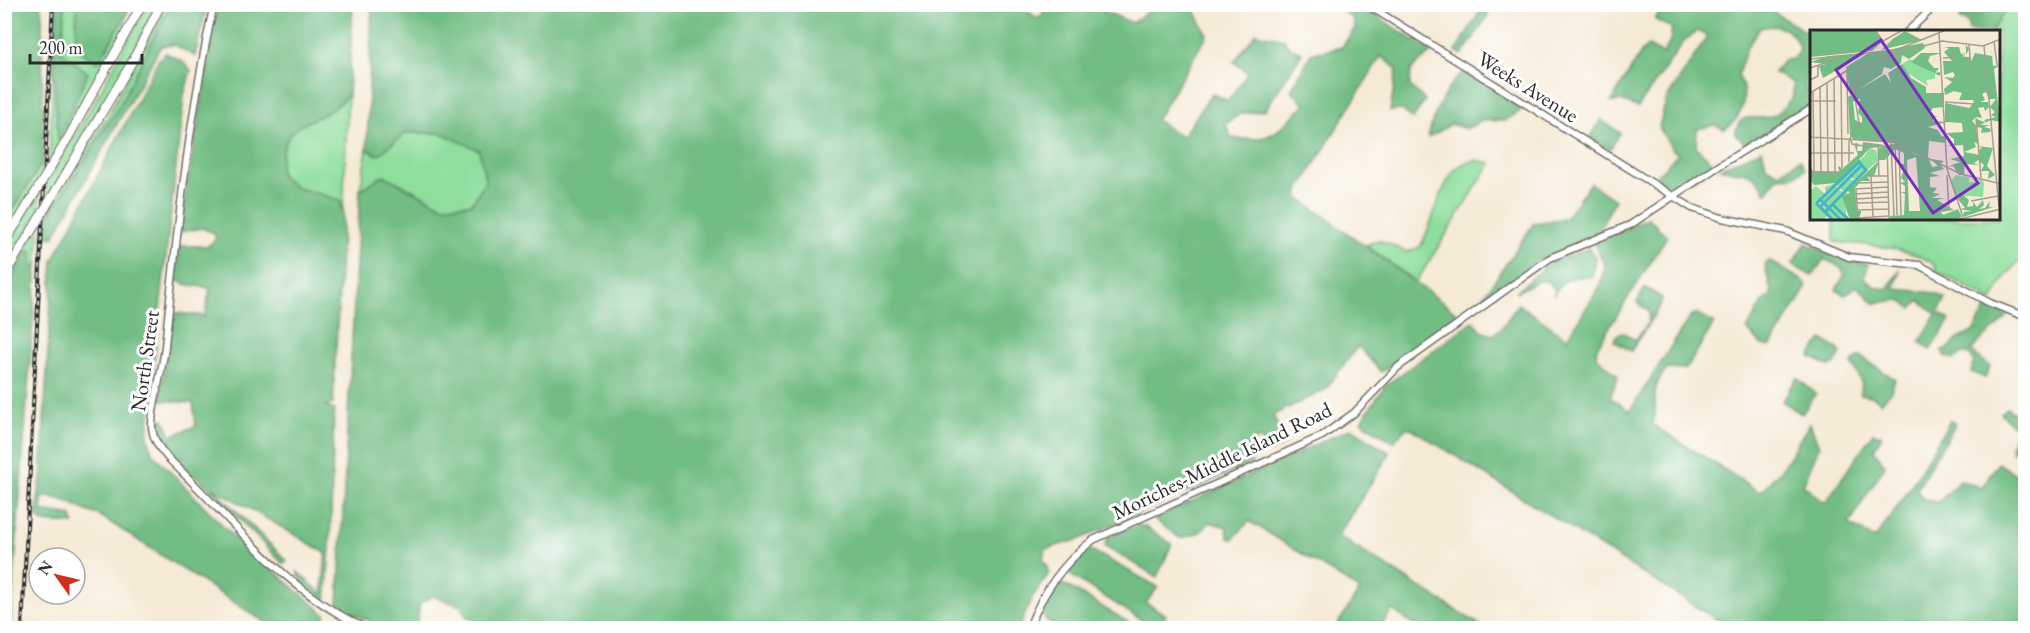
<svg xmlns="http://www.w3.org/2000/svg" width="2030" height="633" font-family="'EB Garamond',serif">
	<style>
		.green { fill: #8ede9d; stroke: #5c8464; stroke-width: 1.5 }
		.forest { fill: #72bd84; stroke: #4e7458; stroke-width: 1.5 }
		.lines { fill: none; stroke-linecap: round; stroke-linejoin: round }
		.secondary-casing { stroke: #726e66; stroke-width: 9 }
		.highway-casing { stroke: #726e66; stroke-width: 10 }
		.secondary { stroke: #fff; stroke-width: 6 }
		.highway { stroke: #fff; stroke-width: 8 }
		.rail-casing { stroke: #2b2b2b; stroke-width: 4 }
		.rail { stroke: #fff; stroke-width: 1.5; stroke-dasharray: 4.5; stroke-linecap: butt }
		.highway-bridge-casing { stroke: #726e66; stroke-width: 10; stroke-linecap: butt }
		.highway-bridge { stroke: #fff; stroke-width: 8 }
		.labels { text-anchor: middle; stroke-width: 6; stroke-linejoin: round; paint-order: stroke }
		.street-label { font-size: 21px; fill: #2b2b2b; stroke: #fff }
		.inset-river { fill: none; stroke: #47b4c3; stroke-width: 3 }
		.inset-road { fill: none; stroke: #a49e91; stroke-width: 1.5 }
		.view { fill: #7b2cbf; fill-opacity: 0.15; stroke: #7b2cbf; stroke-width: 3 }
		.inset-edge { fill: none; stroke: #2b2b2b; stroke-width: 3 }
	</style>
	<rect width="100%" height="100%" fill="#fff"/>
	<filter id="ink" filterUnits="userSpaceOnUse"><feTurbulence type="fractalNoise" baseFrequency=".0167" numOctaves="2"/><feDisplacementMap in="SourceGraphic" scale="12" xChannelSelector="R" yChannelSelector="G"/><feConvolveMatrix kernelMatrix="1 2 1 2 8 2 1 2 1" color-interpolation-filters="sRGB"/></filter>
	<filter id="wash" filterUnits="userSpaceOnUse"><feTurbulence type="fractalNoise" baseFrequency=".008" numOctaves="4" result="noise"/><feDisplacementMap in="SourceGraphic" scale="24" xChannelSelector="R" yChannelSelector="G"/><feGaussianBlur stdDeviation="1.35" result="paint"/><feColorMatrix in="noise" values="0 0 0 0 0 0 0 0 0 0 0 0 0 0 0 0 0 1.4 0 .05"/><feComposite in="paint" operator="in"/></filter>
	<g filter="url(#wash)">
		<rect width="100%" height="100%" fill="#f5ead5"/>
		<path class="green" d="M56,5H77L76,48L107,49L130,6L133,5L126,15L125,27L49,164Z
			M147,5H156L124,70L46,200L47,182L92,106Z
			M166,5H170L120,105L44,223V217L105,120Z
			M2009,5H2025V255L2005,277L1992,301L1935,270L1936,266C1913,246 1863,245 1834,242V219H1998V32L1991,31Z
			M348,94L343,213L340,200L295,187L280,173C281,109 319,132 348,94Z
			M406,133H441L479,150L486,181L471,204L443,206L384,175L360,190L367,149L378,155Z
			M1475,160L1491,163L1416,282L1366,245L1379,240L1407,252L1420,247C1433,225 1441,178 1461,165C1465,163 1471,161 1475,160Z
			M43,161V174L5,235V223Z
			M40,192L39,211L5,268V250Z
			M40,224L37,267L32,265V252L23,258L5,292V285Z"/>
		<path class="forest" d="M9,4L39,5L42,10L43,161L5,223L4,7Z
			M1016,4L1039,19L1048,5H1090L1132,23L1156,5H1199L1196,13L1207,35L1156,120L1182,137L1212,93L1228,101L1248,73L1234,62L1256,33L1284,39L1288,46L1302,53L1265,110L1240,114L1226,124L1231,138C1273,143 1277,132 1305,104L1291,90L1311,54L1342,47L1355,28L1353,19L1338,8L1341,5H1359L1432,51L1411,70L1410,86L1425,100L1413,119L1402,110L1390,111L1397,69L1381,56L1300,188L1298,197L1457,313L1454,320L1381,372L1358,346L1325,390L1273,415L1286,444L1271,452L1259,438L1247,447L1252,463L1080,539L1046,549L1043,560L1048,567V575L1033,596L1019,628H486L466,616L461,606L433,596L420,603L416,628C389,629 361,619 338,606L360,190L383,175L442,206L471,204L486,181L479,150L441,133H406L378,155L367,149L372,5Z
			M56,5H65L62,52L88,73L58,141L53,56Z
			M77,5H131L98,63L75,48Z
			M170,5H207L195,56L175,45L161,46L54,236L43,240L44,223L120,105Z
			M218,5H353L348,94C319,132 281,109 280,174L295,187L340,200L343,213L333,404L325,406L334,410L330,546L326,604L302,584L297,571L322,594L326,553L212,487L287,561L283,564L209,488L183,466L165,444L158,421L164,419L171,436L196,426L193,403L160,400L172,316L176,313L205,316L210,288L184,284L176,280L179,246H208L216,239L214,233L202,228L181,232V221Z
			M1484,5H1490L1487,17L1462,55L1456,51Z
			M1663,5H1762L1811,35V65L1805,77L1806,90L1811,93V104L1747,144L1735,135C1739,107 1757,123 1772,116C1781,113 1787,103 1793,96V83L1774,73L1783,60L1793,59L1799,50C1797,30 1777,23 1760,28L1747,47L1738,74C1748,94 1745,117 1724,129L1715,125L1697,129L1696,147L1713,163L1696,178L1671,187L1659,180L1657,175L1678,154L1672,149L1659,127L1666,100L1707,37L1698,31L1685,40L1638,107L1621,101L1611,102L1642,51L1648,46L1663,54L1670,42L1672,28L1655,20Z
			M1955,5H1963L1972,14H1980L1987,5H2009L1991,32L1969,31L1968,22L1960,20L1962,13Z
			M166,53L182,61L191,70L184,95L153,373L148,436L152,453L235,538L325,614V628H274L99,515C82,512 58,492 42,498V511L72,516L74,524L43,522L36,515L41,478L53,261L159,59Z
			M1465,71L1523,109L1505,121L1484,120L1466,129L1451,124L1428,138C1433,115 1445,86 1465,71Z
			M1601,120L1620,133L1610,149L1590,138Z
			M1762,149L1766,166L1779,173L1800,159L1805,169L1794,176L1778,177L1766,193C1753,167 1744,175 1720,168Z
			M1590,183L1615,200L1597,234L1533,263L1486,301L1484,296L1534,223L1566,218Z
			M1648,218L1667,236L1597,347L1596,356L1618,376L1610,398L1630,411L1691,315L1696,314L1714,323L1686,369L1667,368C1646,395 1660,396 1653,425L1760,492L1780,471L1810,423L1819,447L1803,485L1825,503L1873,433L1882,435L1874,450L1885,465L1849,524L1875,539L1907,493L1950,421L1956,423L1917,488C1919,499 1929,502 1939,502L1960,480L1982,488L1998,463L2025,480V628H1730L1411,428H1406L1393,442L1361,421L1385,386L1473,321L1483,332L1493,335L1501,329L1518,304L1567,338L1599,288L1605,266L1595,244Z
			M1806,243L1835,256L1868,264L1865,278L1875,287L1887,289L1900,270L1894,288C1911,293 1931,288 1946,299L1938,312L1950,320L1930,350L1920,342L1936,314L1919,300L1912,309L1901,300L1874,303L1857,286L1845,295L1836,290L1844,275L1841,267L1824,259L1812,276L1792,265Z
			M1589,248L1595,257L1592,277C1572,276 1563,278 1553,296L1555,289L1547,281H1538L1516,292L1548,264Z
			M28,250L32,252V265L37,267L10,628H5V292Z
			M1770,261L1806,283V288L1770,347L1762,345L1747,330L1761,304L1771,295C1771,283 1766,275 1765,264Z
			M1645,288L1662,298L1661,304L1631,351L1614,341L1616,336L1622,332L1635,340L1648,323L1649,312L1637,302Z
			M1988,306L2007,316C1997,331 1981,336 1971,351L1990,366L1985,378L1971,372L1974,363L1971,356L1963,353L1954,359L1945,356L1942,350L1948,349L1958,339L1973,332Z
			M1822,339L1839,350L1841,354L1834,365L1829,366L1810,357Z
			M1860,356L1895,379L1891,391L1881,403L1874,397L1860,394L1862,384L1852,363Z
			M1797,378L1816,394L1802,414L1782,401Z
			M2006,408L2025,420V432L2017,440L2012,453L2011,445L2017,429L2001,413Z
			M1351,428L1390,453L1339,534V537L1485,628H1419L1392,610L1380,628H1335L1360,590L1249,521L1233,539L1228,538L1227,527L1209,522C1202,534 1193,535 1180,538L1154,519Z
			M1137,525L1144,526L1172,544L1157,577L1105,546L1108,537Z
			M1089,549L1158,587L1146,603L1166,615L1158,627L1154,628L1069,574V569Z
			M1061,584L1067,586L1138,628H1060L1046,620L1043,614L1055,589Z"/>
	</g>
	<g filter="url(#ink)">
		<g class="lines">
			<defs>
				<path id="secondary" d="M214,4C189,117 177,232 165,346C163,370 151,407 152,427C153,440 160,449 168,458C230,517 286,593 366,628
					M1366,4L1692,208L1722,218L1786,231L1849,257L1919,265L1990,303L2026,317
					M1907,32L1937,4
					M1029,628C1042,593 1063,563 1093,540L1322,436L1354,413L1398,367L1550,258L1630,225L1725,162L1811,109"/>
				<path id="highway" d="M68,138L142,4
					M61,182L132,62L161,4
					M4,243L20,218
					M4,276L18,253"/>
			</defs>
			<use href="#secondary" class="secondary-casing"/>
			<use href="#highway" class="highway-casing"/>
			<use href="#secondary" class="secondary"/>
			<use href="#highway" class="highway"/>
			<defs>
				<path id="rail" d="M22,628L53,4"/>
			</defs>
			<use href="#rail" class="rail-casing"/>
			<use href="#rail" class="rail"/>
			<defs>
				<path id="highway-bridge" d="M20,218L68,138
					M18,253L61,182"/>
			</defs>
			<use href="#highway-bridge" class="highway-bridge-casing"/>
			<use href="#highway-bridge" class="highway-bridge"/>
		</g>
	</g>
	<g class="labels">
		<g class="street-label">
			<text transform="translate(1528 87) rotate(32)" y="7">Weeks Avenue</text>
			<text transform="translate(145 361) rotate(-82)" y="7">North Street</text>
			<text transform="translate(1222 461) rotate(-26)" y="7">Moriches-Middle Island Road</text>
		</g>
	</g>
	<g transform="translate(1810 30)">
		<rect width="190" height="190" fill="#f5ead5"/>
		<path d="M100,29L125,44V49L116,50L118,56L96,42L92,34ZM60,118L66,120L68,131L57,140L48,131L51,136L30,157L25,155L28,158L15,171L10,168L12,174L6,173L11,179L14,175L29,190L17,186L12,190H0V161L6,156L16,165L15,157L26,153L39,133L44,134L43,127L45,133L48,130L52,129L51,121L53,128ZM51,137L57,141L38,160L40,163L37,161L36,184L40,190H33L16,173L29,160L34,162L30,158L40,149L45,151L41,147ZM146,145L159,147V152H169V148L174,152L173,167L145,165L141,151Z" fill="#8ede9d"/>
		<path d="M0,0H64L73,11L62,21L0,27ZM95,1L112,10L71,20L83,9L64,21ZM113,13L115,18L99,29L92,25L91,33L81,39L74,37L72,44L48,60L75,44L81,53L78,43L92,34L101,48L116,57V63H134V77L123,78L119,84L128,87H123V91L135,92V73L159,78L164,73L163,70H149L152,63L144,61L135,65L134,59L142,52L134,47L143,48L145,45L143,42L134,45L133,31H142L134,22L139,18L134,17H149L151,24L156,23V15L159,19L157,23L152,25L156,26L152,27H160L161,32L165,23L182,26L181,13L183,36L190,35L184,39L190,92L181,90L170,95H180L174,97L181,99L180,102L171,103L172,98L166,97L168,114L164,112L166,117L154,122L170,125L169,120L172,118L168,116L183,118L177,136L185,145L178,149L179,141H171L174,135L168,130L164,133L168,135L155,134L154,145H149L143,136L137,137L150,132L140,129L154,126L153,115L137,116L144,114V109L136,103L153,102L152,93L137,92L118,97L128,100L132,107L135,105L136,113L119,111L118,128L98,121L119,129L122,137L128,136L121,129L134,131L130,134L134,139L120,143L130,146L120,147V157L127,158L123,163L130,164L122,168H134L127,170L144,180L131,182L133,185L148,179L152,187L145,190L81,189L79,186L94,185L95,164L91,162H95V156L90,153L95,152L91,148L94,138L90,134H94V123L85,119L75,130H69V118L86,113L44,110L40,105L38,67L41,65L46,72L43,71L45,90L52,93V87L48,83L50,69H46L44,62L40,64L36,37L57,24ZM176,62L179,69H186L180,77L185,82L181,85L186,87L174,90L176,93L167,89V96L162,91L166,87L172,88L168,78L174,77L175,81L179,77L178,72H170L175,70L172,64ZM106,127L110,181H99L97,130ZM111,23H132L120,26L118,31L124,38H129L125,43L130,42V46L101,32ZM55,24L13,48L9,36L16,34L0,32L19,26ZM53,112L76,115L60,118L26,153L4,155L0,150V136L3,141L30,142L28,138L29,136L32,139L48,125L44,114L48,113L47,121H52ZM69,131L64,146H57L60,151H51L45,158L47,181H51V183L48,190H40L32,166L40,163L38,160ZM152,164L159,170L157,177L163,176V172L167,177L173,170L174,175L169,179L175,178L180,171L179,177H183L153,187L154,182L162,181L149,179L155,178L148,169Z" fill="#72bd84" fill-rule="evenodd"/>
		<path class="inset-river" d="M9,168L31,190M22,174L39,190M10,177L52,135M15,182L56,140L49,132L7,173V174L23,190"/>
		<path class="inset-road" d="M65,0L73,11L93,0M129,3L137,139L153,187M184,11L187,35M159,15L162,49M174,16L189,177M133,28L145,27L142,21M0,29L86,20L136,0M0,38L27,29M37,41L38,104M31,44L32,138M24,49L25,142M0,50L8,46V36M17,53L18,142M10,57L11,142M3,61L4,142M0,63L38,40M0,71H26M135,72L164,74M166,88L171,148M0,107L84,112L151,144L191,154M41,110L42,114L60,117L77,116M77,112L79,190M81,112L84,186M85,113L87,185M89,115L91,185M68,117L69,146M0,123H44M39,132V110L49,93L44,62L48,41L84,24L132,11L173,16L191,9M0,142H30M137,145L139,181M57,146H78M61,146L63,187M49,153L78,152M45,164L78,162M46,169L78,167M161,171L188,166M47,173L78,172M47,180L78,179M48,188L78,186M48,190L46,159L78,157M146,190L191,179"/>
		<path class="view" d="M71,10L168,153L123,183L26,40Z"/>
		<rect width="190" height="190" class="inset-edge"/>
	</g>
	<rect width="2030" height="633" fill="none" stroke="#fff" stroke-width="24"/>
	<g transform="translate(57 576) rotate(304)"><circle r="28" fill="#ffffff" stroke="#aaaaaa" stroke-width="1.5"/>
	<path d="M0-4.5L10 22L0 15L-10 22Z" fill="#c8321e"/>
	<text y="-9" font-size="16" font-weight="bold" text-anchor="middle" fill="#2b2b2b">N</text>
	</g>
	<path d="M30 54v9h112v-9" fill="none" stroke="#2b2b2b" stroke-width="3"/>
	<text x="39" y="54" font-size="18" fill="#2b2b2b" stroke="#ffffff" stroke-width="4.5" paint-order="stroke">200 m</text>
</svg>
